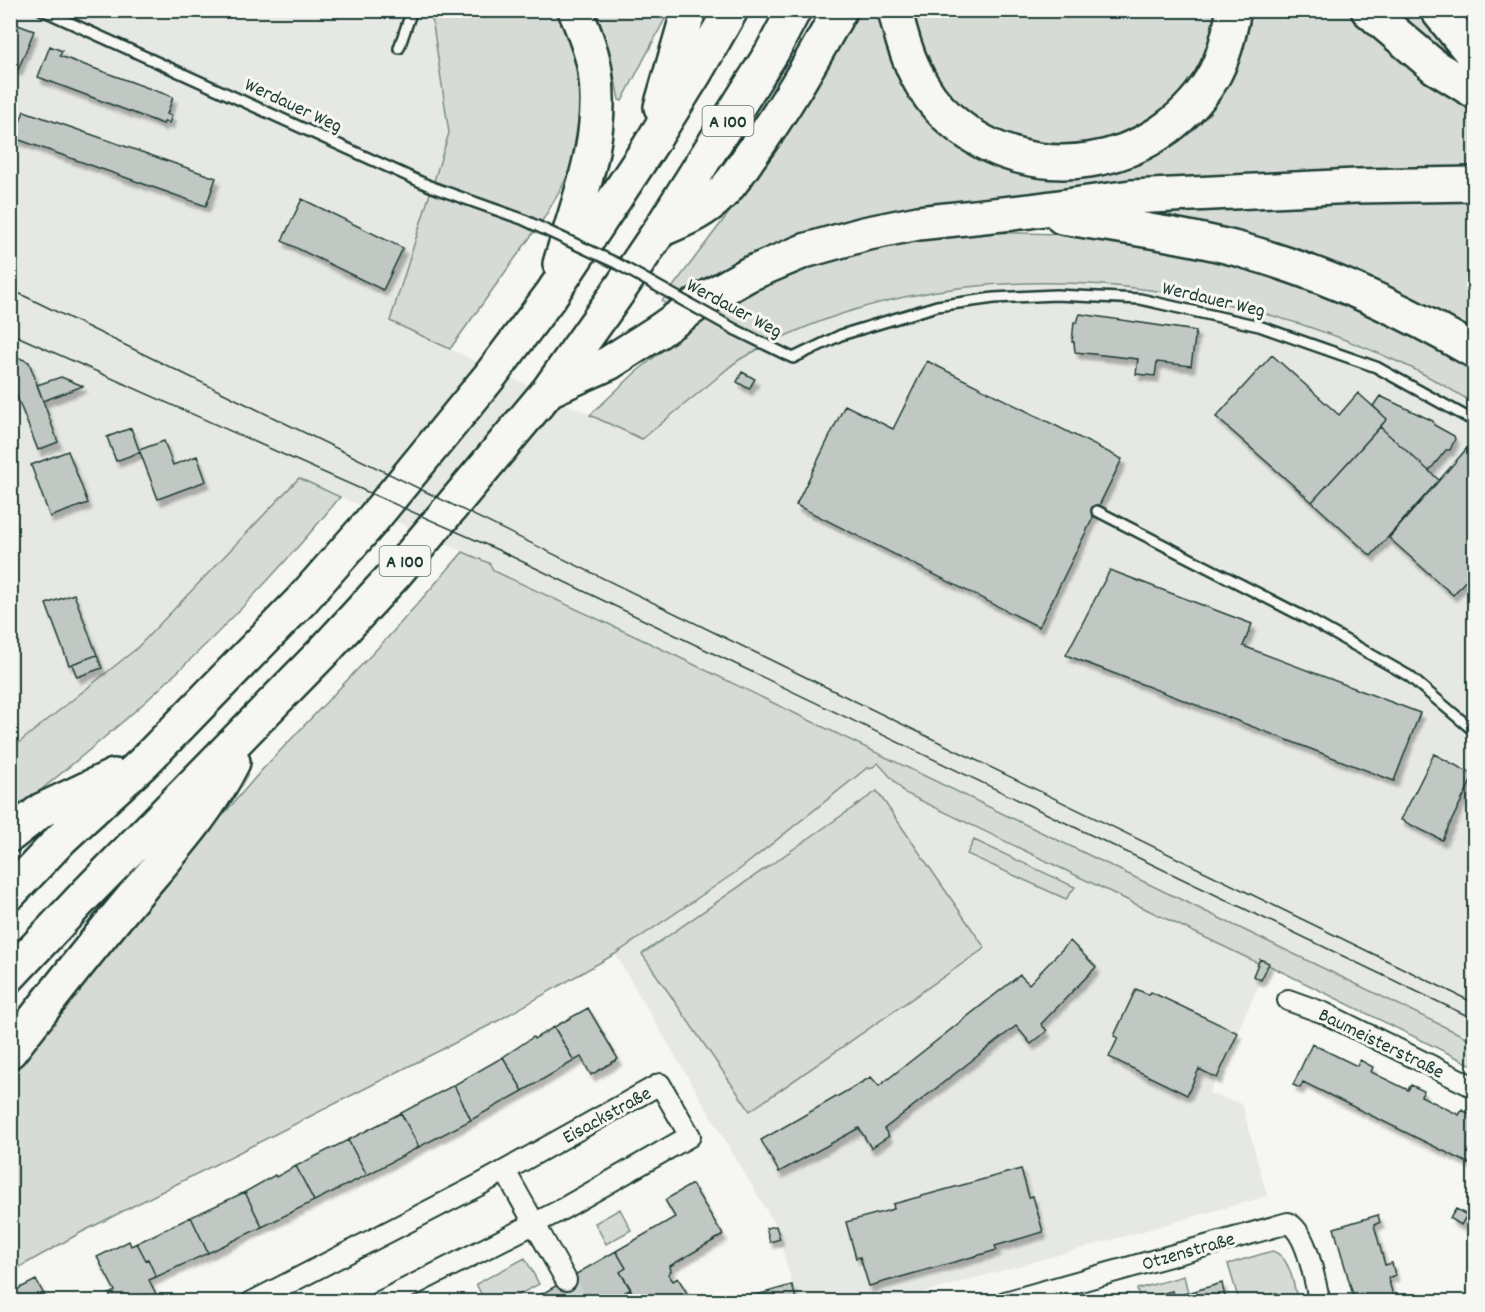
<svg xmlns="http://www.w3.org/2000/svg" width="1485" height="1312" font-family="Dekko,sans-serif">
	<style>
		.built { fill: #e6e8e4 }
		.green { fill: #d6dbd6; stroke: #7a8c85; stroke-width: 1.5 }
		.building { fill: #c1c8c3; stroke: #1f3d34; stroke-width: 1.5; filter: url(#shadow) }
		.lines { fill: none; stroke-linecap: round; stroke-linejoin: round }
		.minor-tunnel { stroke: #cbd1cc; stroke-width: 20; stroke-dasharray: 20 10; stroke-linecap: butt }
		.service-casing { stroke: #1f3d34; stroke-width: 14 }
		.minor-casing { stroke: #1f3d34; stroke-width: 24 }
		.motorway-casing { stroke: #1f3d34; stroke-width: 38 }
		.service { stroke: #f6f6f2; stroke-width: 9 }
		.minor { stroke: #f6f6f2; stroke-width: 20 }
		.motorway { stroke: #f6f6f2; stroke-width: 33 }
		.tram { stroke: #1f3d34; stroke-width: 1.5 }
		.service-bridge-casing { stroke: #1f3d34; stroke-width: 14; stroke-linecap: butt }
		.service-bridge { stroke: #f6f6f2; stroke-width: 9 }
		.labels { text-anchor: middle; stroke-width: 6; stroke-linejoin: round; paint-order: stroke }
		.shield { fill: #f6f6f2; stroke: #60746d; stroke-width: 1.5 }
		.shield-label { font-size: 18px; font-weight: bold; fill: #1f3d34 }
		.street-label { font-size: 20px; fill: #1f3d34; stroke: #f6f6f2 }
	</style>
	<defs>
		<filter id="shadow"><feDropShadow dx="3.5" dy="6" stdDeviation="1.5" flood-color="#0004"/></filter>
	</defs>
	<rect width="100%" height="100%" fill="#f6f6f2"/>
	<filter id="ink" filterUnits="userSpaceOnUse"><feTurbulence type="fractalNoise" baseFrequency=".0167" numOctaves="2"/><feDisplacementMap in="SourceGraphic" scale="12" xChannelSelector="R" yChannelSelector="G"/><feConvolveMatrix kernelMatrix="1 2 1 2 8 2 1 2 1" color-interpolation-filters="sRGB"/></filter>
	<g filter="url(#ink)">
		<path class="built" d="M10,11H431L449,133L390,321L642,439L742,358L811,324L859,309L913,296L965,288L1019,283L1103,284L1176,293L1247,308L1323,331L1404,364L1474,403V1041L643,640L494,571L489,563L299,478L136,649L11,749Z
			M878,762L905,793L1258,963H1269L1209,1093L1242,1104L1267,1196L894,1301H797L776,1226L615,954L739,870L867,768L873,767Z"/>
		<path class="green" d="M431,11H561L574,40L584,107L574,161L561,189L544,218L450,349L390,321L449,133Z
			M596,11H669L622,101L619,100L609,49Z
			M860,11H879C907,234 1220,235 1252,11H1352L1374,31L1474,103V173L1131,186L1025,195L963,202L760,251L730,266L667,305L662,301L728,214L787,132Z
			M912,11H1218C1214,31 1209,52 1198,71C1140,163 1004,173 940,82C924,60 917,36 912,11Z
			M1385,11H1416L1462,66Z
			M1474,196V336L1150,218V207Z
			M976,232L1062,234L1201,254L1331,294L1474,366V403C1451,390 1428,375 1403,364C1200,271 945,244 744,357C732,363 722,374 712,382C689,401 665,420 642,439L590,415L636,372L692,327L714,313L792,269L890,242Z
			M299,478L340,497C284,566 222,631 156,692C110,735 59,774 11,815V749L136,649Z
			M463,552L489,563L494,571L643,640L1474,1041V1066L1268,965L1258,963L905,793L878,763L873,767L867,768L739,870L615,954L494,1023L80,1233L11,1272L10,1077L59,1014L216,823L261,771L390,635Z
			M877,791L985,948L750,1111L642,954Z
			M974,840L1075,887L1066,899L967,854Z
			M620,1209L631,1230L606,1244L595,1223Z
			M1272,1251C1291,1256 1293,1285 1298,1301H1279L1276,1293L1247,1301H1239L1228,1264Z
			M525,1258L539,1284L507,1301H485L476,1284Z
			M1184,1276L1188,1293L1157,1302L1140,1301L1137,1289Z"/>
		<path class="building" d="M10,22L34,31L18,70L10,67Z
			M50,46L62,51L60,56L173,97L167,114L172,116L169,123L165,121L163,124L38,77Z
			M24,111L216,178L206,206L14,138Z
			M302,199L403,248L383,290L282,241Z
			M1080,314L1196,331L1191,366L1157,362L1155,376L1136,374L1138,359L1075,352L1074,342H1072L1074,322H1077Z
			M10,354L29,362L58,442L38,450L10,379Z
			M1272,355L1339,415L1358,393L1387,419L1312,502L1216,417Z
			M927,361L1122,459L1039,627L796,505L845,405L893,429Z
			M742,372L755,379L749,389L737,382Z
			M61,377L83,386L43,401L37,385Z
			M1380,396L1433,421L1434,425L1454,436L1455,439L1450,450H1446L1429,471L1380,427L1387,419L1373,406Z
			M1380,427L1439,480L1371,556L1312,502Z
			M131,428L139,450L164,441L173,465L197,456L206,481L158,499L140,452L116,461L107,437Z
			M1474,445V571L1453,595L1389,538L1469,446Z
			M68,451L88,503L50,517L31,465Z
			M1110,570L1252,624L1243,646L1420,713L1394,781L1066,655Z
			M74,594L97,655L69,665L46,604Z
			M97,655L102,668L77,677L72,664Z
			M1434,754L1474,775L1442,840L1401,820Z
			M1070,941L1096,967L1041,1024L1047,1031L1031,1044L1016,1026L884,1129L889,1136L871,1148L859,1128L779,1172L761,1140L871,1077L879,1086L1020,975L1029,984Z
			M1260,959L1269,963L1261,980L1253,976Z
			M1136,989L1149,995L1151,992L1238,1033L1217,1078L1199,1069L1187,1095L1109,1057L1118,1038L1114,1036Z
			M588,1008L618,1059L591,1075L581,1057L574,1061L554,1027Z
			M554,1027L574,1061L523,1091L503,1057L533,1037L534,1039Z
			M1312,1044L1357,1066L1360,1060L1373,1067L1371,1072L1408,1090L1411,1085L1424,1091L1421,1096L1459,1115L1462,1110L1474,1116L1472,1122L1474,1123V1166L1303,1082L1300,1088L1293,1085Z
			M503,1057L523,1091L471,1120L454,1085Z
			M454,1085L471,1120L419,1147L401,1113Z
			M401,1113L419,1147L367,1175L348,1140Z
			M348,1140L367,1175L314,1201L296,1166Z
			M296,1166L314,1201L262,1227L245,1192L275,1175L276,1177Z
			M1021,1169L1029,1197L1033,1196L1043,1232L995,1246L997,1250L869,1286L860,1257L856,1258L846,1222L894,1209L893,1204Z
			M692,1184L723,1235L670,1266L671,1271L668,1274L673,1281L678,1278L687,1293L681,1296L684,1302H638L620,1272L626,1268L616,1251L675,1217L665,1200Z
			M245,1192L262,1227L208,1253L191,1217Z
			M1456,1209L1467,1215L1461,1225L1450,1218Z
			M1378,1215L1380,1222L1374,1225L1385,1265L1392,1263L1395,1275L1388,1278L1395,1302H1355L1334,1228Z
			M191,1217L208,1253L156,1277L148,1259L146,1260L137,1243Z
			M776,1226L780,1239L770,1242L766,1228Z
			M129,1241L131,1246L137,1243L146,1260L148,1259L156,1277L149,1280L160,1302H113L109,1294L115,1291L97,1257Z
			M616,1251L626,1268L620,1272L631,1289L608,1302H528Z
			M36,1280L48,1302H10V1293Z
			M1222,1283L1226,1302H1157L1159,1301L1157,1295L1172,1291L1174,1297Z
			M792,1285L797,1302H747L746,1298Z
			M1277,1293L1279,1302H1247Z"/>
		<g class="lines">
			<path class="minor-tunnel" d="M566,1280L578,1302"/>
			<defs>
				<path id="service" d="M42,10L432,187
					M399,48L412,10
					M736,330L793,358L841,335L937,306L994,298L1056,295L1140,299L1259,326L1376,367L1474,421
					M1097,511L1308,619L1409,676L1474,731"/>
				<path id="minor" d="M1288,1000L1324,1013L1474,1087
					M505,1171L566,1280
					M252,1302L481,1184L660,1084L690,1136L559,1211L380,1302
					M1005,1302L1288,1223C1308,1233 1314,1281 1320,1302"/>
				<path id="motorway" d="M895,10C904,51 918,91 950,119C1030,190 1155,170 1211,80C1224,59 1229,34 1234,10
					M1368,10L1435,67L1474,91
					M1437,10L1474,56
					M661,107L689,10
					M1062,217C1122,227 1182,234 1241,250C1323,273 1401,308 1474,351
					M660,230C679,222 697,215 713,202C728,189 739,172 750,156C784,110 812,60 840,10
					M560,264C578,202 605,138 595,71C592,50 583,30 575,10
					M549,390L609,363L659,331L703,300L749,274L804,251L864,234L918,223L1030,211L1131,197L1356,186L1474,184
					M10,835L42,810L114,776
					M10,893L62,838L143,763L301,601L368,525L490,376L551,295L649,147L695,73L731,10
					M10,975L87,893L325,650L396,573L548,391L616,295L660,230L772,52L794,10
					M10,1051C50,999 91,947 133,897C169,854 208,813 233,762"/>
			</defs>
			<use href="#service" class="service-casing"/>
			<use href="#minor" class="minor-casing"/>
			<use href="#motorway" class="motorway-casing"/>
			<use href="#service" class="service"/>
			<use href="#minor" class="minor"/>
			<use href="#motorway" class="motorway"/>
			<path class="tram" d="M10,289L1474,1003
				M10,333L498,550L1474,1019"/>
			<defs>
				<path id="service-bridge" d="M432,187L522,219L616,263L736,330"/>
			</defs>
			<use href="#service-bridge" class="service-bridge-casing"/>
			<use href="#service-bridge" class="service-bridge"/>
		</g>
	</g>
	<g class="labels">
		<g class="shield">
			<rect x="702.5" y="106" width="51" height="30" rx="4.5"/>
			<rect x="379.5" y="546" width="51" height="30" rx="4.5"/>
		</g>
		<g class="shield-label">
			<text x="728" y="127">A 100</text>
			<text x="405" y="567">A 100</text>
		</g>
		<g class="street-label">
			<text transform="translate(294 104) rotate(25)" y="7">Werdauer Weg</text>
			<text transform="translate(1214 298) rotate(13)" y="7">Werdauer Weg</text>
			<text transform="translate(735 307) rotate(28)" y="7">Werdauer Weg</text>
			<text transform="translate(1382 1042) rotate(26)" y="7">Baumeisterstraße</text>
			<text transform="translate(606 1114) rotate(-29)" y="7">Eisackstraße</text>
			<text transform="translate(1188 1250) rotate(-16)" y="7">Otzenstraße</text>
		</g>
	</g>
	<rect width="1485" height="1312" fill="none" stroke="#f6f6f2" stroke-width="36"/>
	<rect x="18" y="18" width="1449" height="1276" fill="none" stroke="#1f3d34" stroke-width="2" filter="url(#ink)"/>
</svg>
